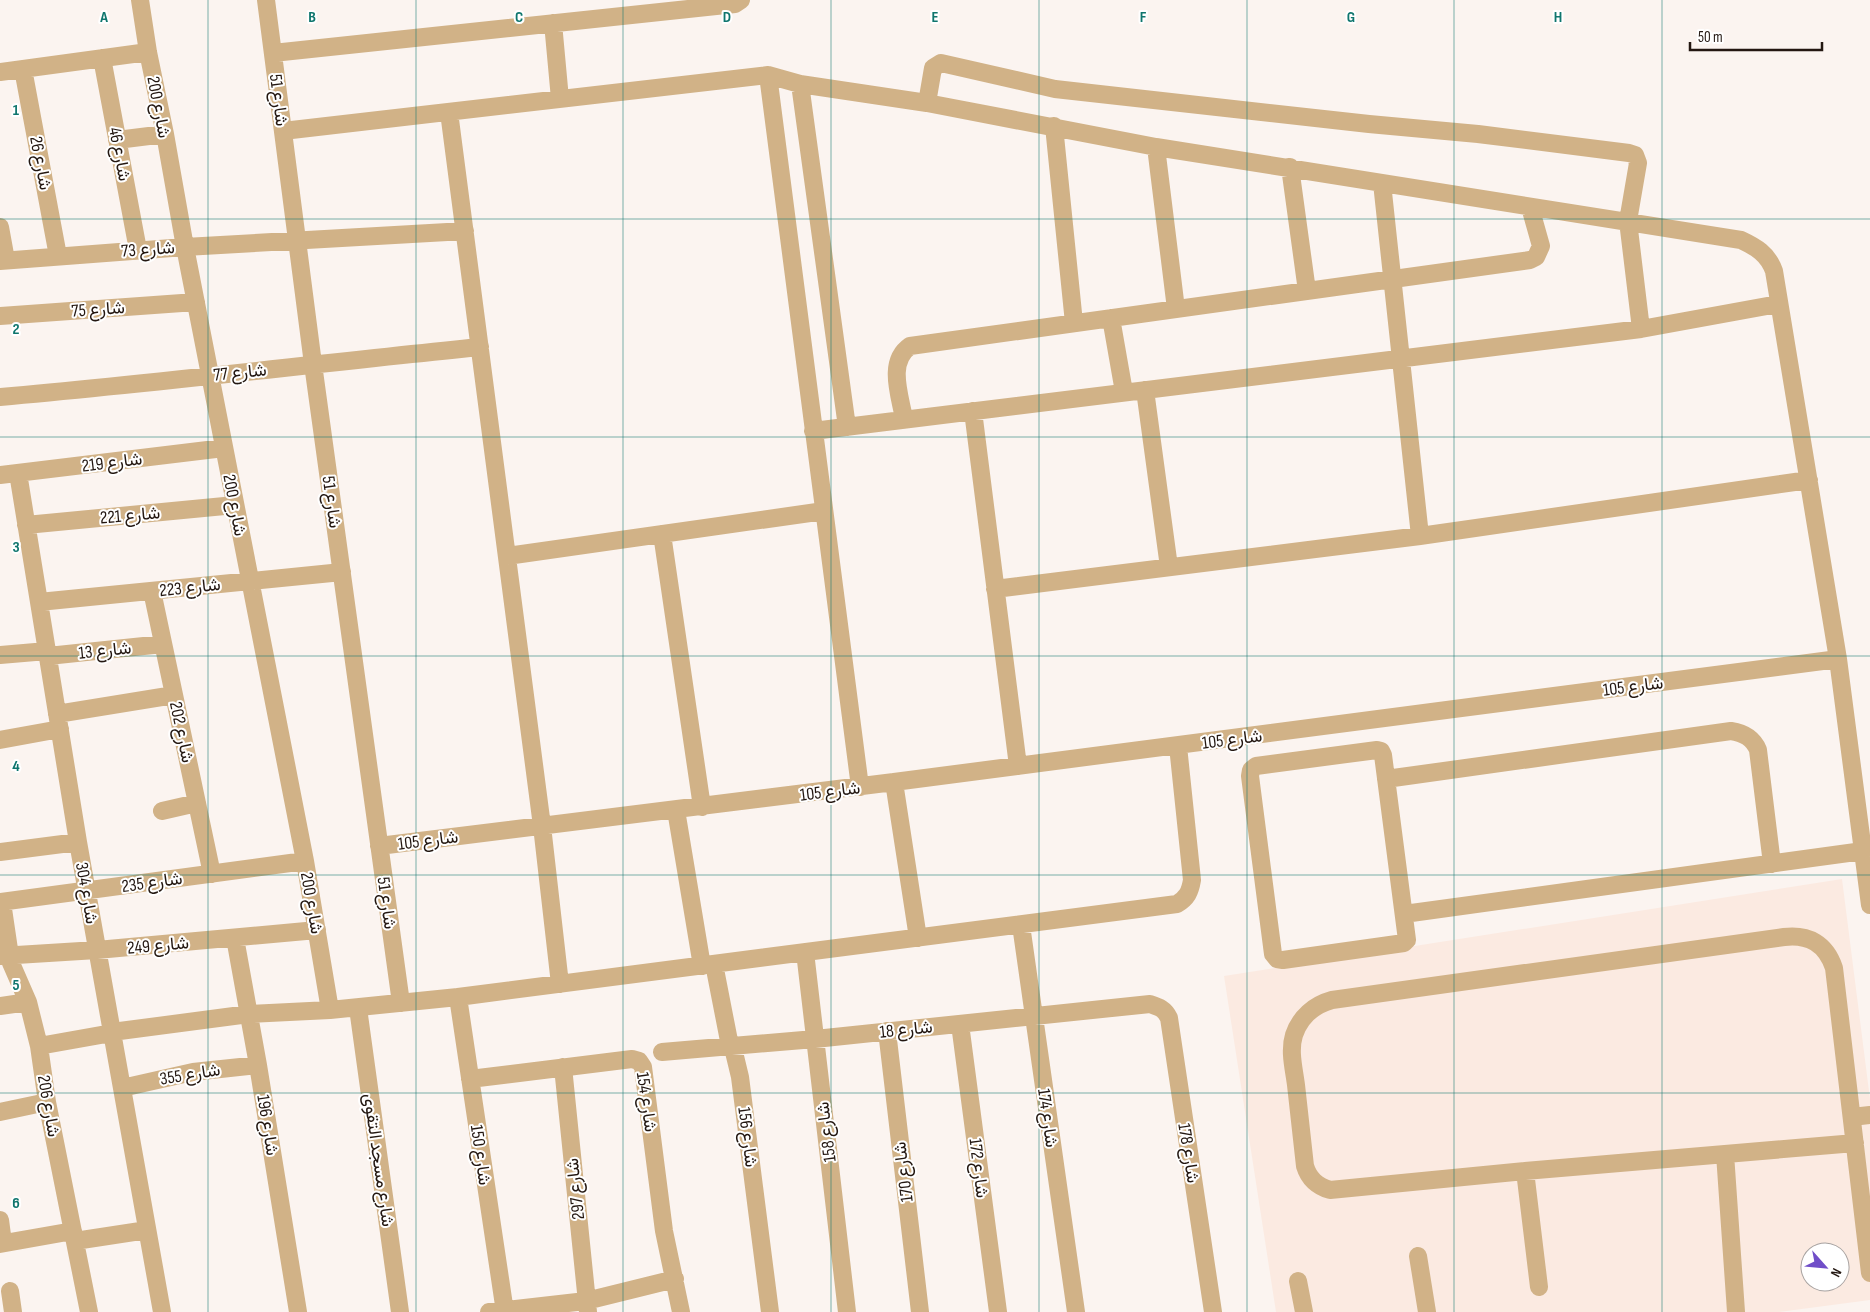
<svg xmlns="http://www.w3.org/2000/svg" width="1870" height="1312" font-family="'Sofia Sans Condensed',Vazirmatn,sans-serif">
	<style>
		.built { fill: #fbeae1; fill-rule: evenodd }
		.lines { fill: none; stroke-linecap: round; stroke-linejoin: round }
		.minor { stroke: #d1b287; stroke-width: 18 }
		.grid { fill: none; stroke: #0f766e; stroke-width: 1; stroke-opacity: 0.55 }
		.labels { text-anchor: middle; stroke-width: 4; stroke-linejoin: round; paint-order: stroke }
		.street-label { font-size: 18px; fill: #231711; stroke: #fff }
		.grid-label { font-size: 16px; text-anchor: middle; font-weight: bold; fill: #0f766e; stroke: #fff; stroke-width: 4; stroke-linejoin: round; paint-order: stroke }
	</style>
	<rect width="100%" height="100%" fill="#fbf4f0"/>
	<path class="built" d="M1842,879L1870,1099V1300L1779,1312H1276L1224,976ZM1810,1252H1840V1282H1810Z"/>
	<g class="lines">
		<path class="minor" d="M140,0L148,52L165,134L185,247L305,861L330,1010
			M266,0L313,364L401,1003
			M553,23L560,99
			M273,53L735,4L741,0
			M102,58L138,250
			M23,69L58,256
			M0,72L148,52
			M768,75L860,787
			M800,84L847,427
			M927,103L933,68L941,63L1055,89L1369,124L1478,134L1629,153L1635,155L1638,163L1628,221L1641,329
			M449,112L542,826L560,984
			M1054,126L1074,323
			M283,131L768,75L800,84L927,103L1156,147L1741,240C1756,247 1768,254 1774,271L1838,659
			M117,140L165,134
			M1156,147L1176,309
			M1290,167L1307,291
			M1382,183L1420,536
			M0,227L6,260
			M0,261L185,247L465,231
			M0,316L196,302
			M1111,318L1124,392
			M1145,390L1169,567
			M0,397C160,383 320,363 480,347
			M973,411L1018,766
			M904,419C900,395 887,362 910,346L1530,260L1536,257L1541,246L1530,207
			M813,431L1641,329L1778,304
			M18,473L78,842L162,1312
			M0,475L224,448
			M26,525L235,505
			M662,534L702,807
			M507,556L824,511
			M995,589L1420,536L1809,480
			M152,591L212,874
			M39,602L342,572
			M0,655L47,651
			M48,656L163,644
			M57,714L174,695
			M0,740L60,729
			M1377,750L1381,751L1383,755L1407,940L1404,943L1283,960L1277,959L1273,954L1250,776L1251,770L1256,766Z
			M1386,779L1731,731C1744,733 1753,738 1758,750L1772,864
			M894,782L918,938
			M676,810L702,966
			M162,811L197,803
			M379,846L894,782L1838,659L1870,905
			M0,852L78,842
			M0,902L305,861
			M2,902L11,963L28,1002L39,1046L47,1102L89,1312
			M1404,914L1863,851
			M1021,925L1076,1312
			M235,938L258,1065L298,1312
			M805,952L847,1312
			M0,956L97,950L317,930
			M714,964L730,1046L734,1052L740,1077L770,1312
			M458,997L505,1312
			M0,1006L28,1002
			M358,1008L400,1312
			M960,1024L998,1312
			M887,1031L920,1312
			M112,1032L249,1014L330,1010L458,997L1177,904C1187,898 1190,892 1192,880L1178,746
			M39,1046L112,1033
			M662,1052L815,1039L1150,1004C1159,1007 1165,1009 1169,1018L1213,1312
			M563,1067L588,1312
			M470,1079L632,1059L639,1061L643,1067L664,1231L681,1312
			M122,1088L193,1072L258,1065
			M0,1112L47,1102
			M1852,1117L1870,1115
			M1855,1143L1525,1171L1330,1190C1317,1186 1309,1179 1305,1166C1302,1139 1299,1112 1296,1085C1294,1069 1289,1051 1294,1035C1300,1017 1314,1005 1332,1000L1784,937C1809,934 1826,944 1834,968L1870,1273
			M1725,1154L1736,1312
			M1525,1171L1539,1287
			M0,1220L3,1243
			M75,1241L147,1230
			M0,1244L73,1231
			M1418,1256L1427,1312
			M1298,1281L1304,1312
			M10,1291L13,1312
			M489,1312L586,1301L675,1279"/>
	</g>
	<path class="grid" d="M208,0V1312M416,0V1312M623,0V1312M831,0V1312M1039,0V1312M1247,0V1312M1454,0V1312M1662,0V1312M0,219H1870M0,437H1870M0,656H1870M0,875H1870M0,1093H1870"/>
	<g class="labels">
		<g class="street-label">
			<text transform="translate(279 100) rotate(83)" y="6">شارع 51</text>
			<text transform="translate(159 107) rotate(79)" y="6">شارع 200</text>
			<text transform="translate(120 154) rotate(79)" y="6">شارع 46</text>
			<text transform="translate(41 163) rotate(79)" y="6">شارع 26</text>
			<text transform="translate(148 249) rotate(-4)" y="6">شارع 73</text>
			<text transform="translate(98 309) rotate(-4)" y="6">شارع 75</text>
			<text transform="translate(240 372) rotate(-6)" y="6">شارع 77</text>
			<text transform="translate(112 462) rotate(-7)" y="6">شارع 219</text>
			<text transform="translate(332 502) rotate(82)" y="6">شارع 51</text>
			<text transform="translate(235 505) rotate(79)" y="6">شارع 200</text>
			<text transform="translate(130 515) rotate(-5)" y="6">شارع 221</text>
			<text transform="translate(190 587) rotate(-6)" y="6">شارع 223</text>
			<text transform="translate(105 650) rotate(-6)" y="6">شارع 13</text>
			<text transform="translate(1633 686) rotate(-7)" y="6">شارع 105</text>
			<text transform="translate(182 732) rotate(78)" y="6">شارع 202</text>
			<text transform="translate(1232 739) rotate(-7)" y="6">شارع 105</text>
			<text transform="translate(830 791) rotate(-7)" y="6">شارع 105</text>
			<text transform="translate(428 840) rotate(-7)" y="6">شارع 105</text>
			<text transform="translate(152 882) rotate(-8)" y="6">شارع 235</text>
			<text transform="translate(87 893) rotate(80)" y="6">شارع 304</text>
			<text transform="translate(312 903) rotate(80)" y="6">شارع 200</text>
			<text transform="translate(387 903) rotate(82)" y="6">شارع 51</text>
			<text transform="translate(158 945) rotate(-5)" y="6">شارع 249</text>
			<text transform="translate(906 1029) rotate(-6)" y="6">شارع 18</text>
			<text transform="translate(190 1074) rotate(-9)" y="6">شارع 355</text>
			<text transform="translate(647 1102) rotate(82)" y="6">شارع 154</text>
			<text transform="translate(49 1106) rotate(80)" y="6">شارع 206</text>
			<text transform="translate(1048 1118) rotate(82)" y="6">شارع 174</text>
			<text transform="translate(268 1125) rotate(81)" y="6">شارع 196</text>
			<text transform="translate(826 1132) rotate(-97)" y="6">شارع 158</text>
			<text transform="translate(748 1137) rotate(83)" y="6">شارع 156</text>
			<text transform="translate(1189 1153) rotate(81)" y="6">شارع 178</text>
			<text transform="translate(481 1155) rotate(82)" y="6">شارع 150</text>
			<text transform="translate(379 1160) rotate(82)" y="6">شارع مسجد التقوى</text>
			<text transform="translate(979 1168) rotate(83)" y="6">شارع 172</text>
			<text transform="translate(903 1172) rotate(-97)" y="6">شارع 170</text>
			<text transform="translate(575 1189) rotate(-96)" y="6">شارع 297</text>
		</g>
	</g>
	<g class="grid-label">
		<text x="104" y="22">A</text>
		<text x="312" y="22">B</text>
		<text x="519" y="22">C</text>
		<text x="727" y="22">D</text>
		<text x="935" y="22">E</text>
		<text x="1143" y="22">F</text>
		<text x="1351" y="22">G</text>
		<text x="1558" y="22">H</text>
		<text x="16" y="115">1</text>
		<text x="16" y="334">2</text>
		<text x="16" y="552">3</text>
		<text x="16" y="771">4</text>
		<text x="16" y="990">5</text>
		<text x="16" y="1208">6</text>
	</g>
	<g transform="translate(1825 1267) rotate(117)"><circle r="24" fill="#ffffff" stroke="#a7a2a0"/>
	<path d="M0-4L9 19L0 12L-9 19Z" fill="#704ec8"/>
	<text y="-8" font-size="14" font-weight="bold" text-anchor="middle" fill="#231711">N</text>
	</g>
	<path d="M1690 42v8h132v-8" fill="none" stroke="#231711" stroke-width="2.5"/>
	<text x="1698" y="42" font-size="15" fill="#231711" stroke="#ffffff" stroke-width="4" paint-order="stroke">50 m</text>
</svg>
